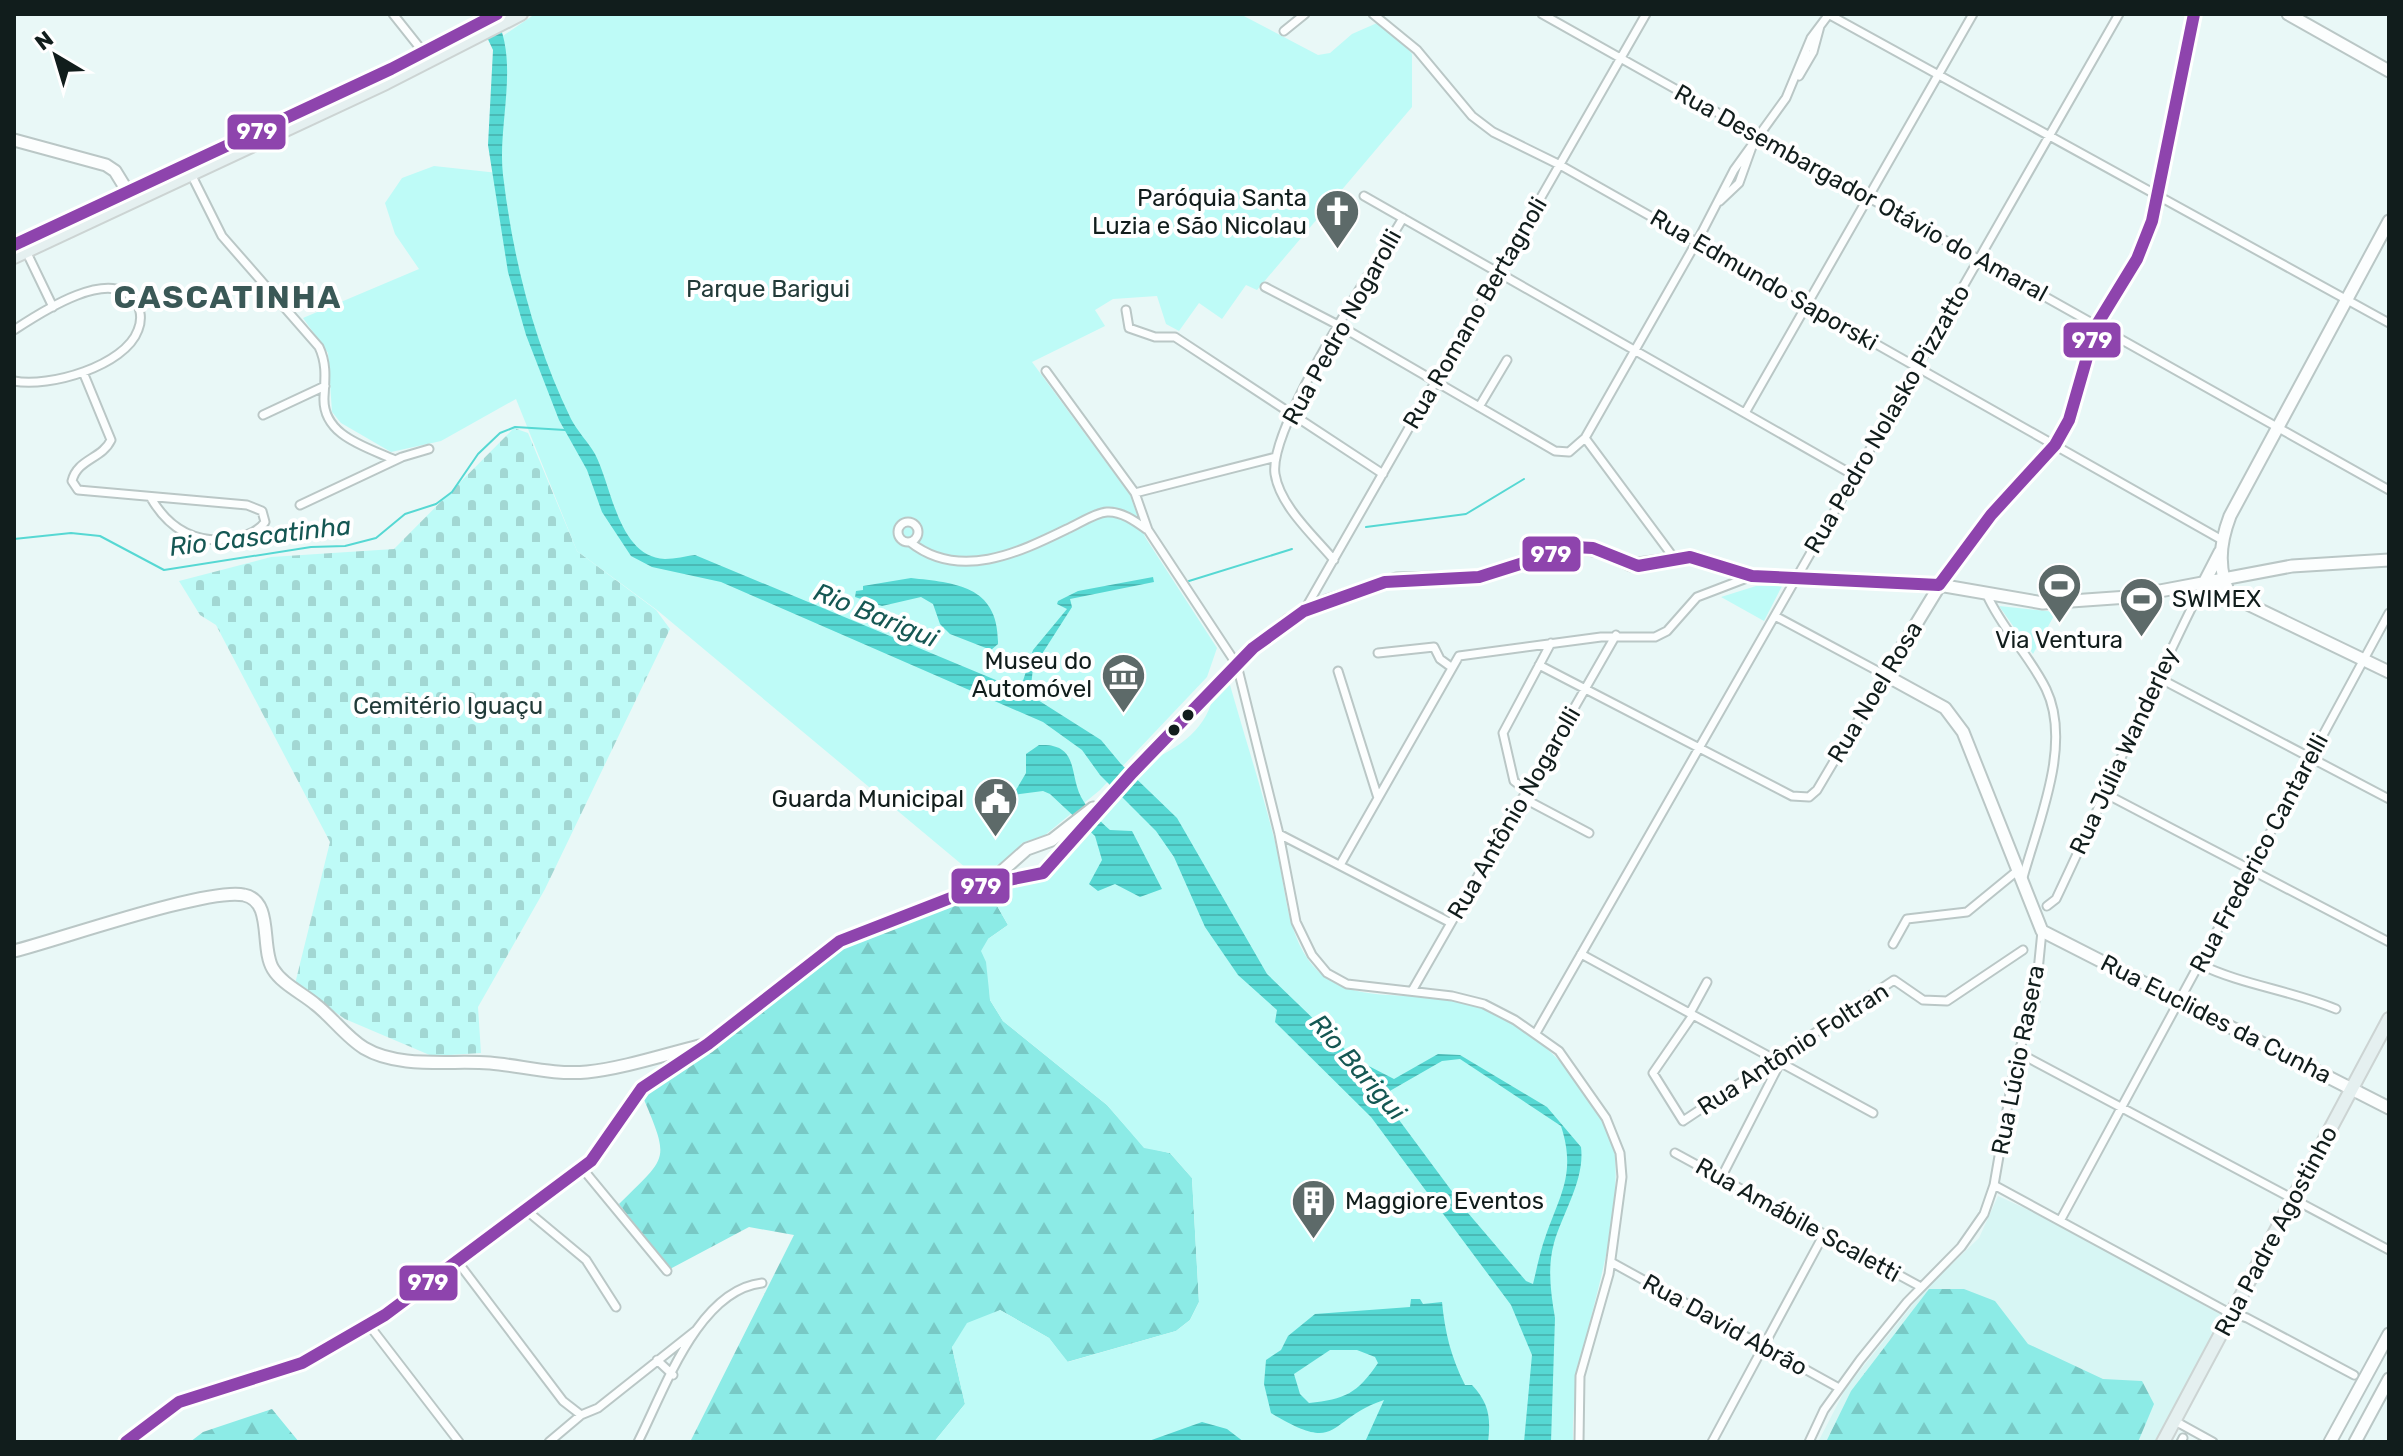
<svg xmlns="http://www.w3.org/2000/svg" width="2403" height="1456" font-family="Rubik,sans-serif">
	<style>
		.built { fill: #d7f6f4 }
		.forest { fill: url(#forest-firs) }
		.cemetery { fill: url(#cemetery-stones) }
		.park { fill: #befbf7 }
		.water { fill: url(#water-rules); fill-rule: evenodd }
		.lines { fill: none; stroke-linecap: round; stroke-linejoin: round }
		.stream { stroke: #56d8d3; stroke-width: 2 }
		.street-casing { stroke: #bac7c6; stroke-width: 11 }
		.secondary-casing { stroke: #bac7c6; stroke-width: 15 }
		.primary-casing { stroke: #ccd4d3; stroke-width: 16 }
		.street { stroke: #fcfefe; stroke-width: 7 }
		.secondary { stroke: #fcfefe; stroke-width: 11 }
		.primary { stroke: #e5f0f0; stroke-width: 12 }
		.bus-1-casing { stroke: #fff; stroke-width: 18 }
		.bus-1 { stroke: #8e44ad; stroke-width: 12 }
		.bus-dot { fill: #111d1c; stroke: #fff; stroke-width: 3 }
		.labels { text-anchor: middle; stroke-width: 8; stroke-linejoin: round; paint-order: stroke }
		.street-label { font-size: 24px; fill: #111d1c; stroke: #fff }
		.poi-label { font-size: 24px; fill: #111d1c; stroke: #fff; text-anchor: end }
		.park-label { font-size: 24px; fill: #223b39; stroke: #fff }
		.water-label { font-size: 26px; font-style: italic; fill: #155753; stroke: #fff }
		.district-label { font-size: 32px; font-weight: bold; letter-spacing: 2px; fill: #3a5856; stroke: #fff }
		.line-badge { stroke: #fff; stroke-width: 3 }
		.badge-label { font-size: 22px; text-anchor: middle; font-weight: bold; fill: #fff }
	</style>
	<defs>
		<pattern id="forest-firs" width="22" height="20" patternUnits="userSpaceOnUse" patternTransform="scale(2)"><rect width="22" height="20" fill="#8cebe6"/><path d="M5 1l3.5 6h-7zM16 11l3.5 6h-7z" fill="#78c9c5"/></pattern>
		<pattern id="cemetery-stones" width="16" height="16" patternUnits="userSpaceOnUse" patternTransform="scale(2)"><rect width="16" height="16" fill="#befbf7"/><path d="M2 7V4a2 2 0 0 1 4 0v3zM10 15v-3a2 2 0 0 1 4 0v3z" fill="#a2d7d3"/></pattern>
		<pattern id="water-rules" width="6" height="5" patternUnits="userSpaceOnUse" patternTransform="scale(2)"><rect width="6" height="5" fill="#56d8d3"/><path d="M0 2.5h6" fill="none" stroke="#4ab9b5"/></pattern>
	</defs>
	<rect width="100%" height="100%" fill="#e9f8f7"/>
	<path class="built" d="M1998,1196L2068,1228L2223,1316L2155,1442H1818L1846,1388L1923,1292L1979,1238Z"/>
	<path class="forest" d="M988,890L1008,925L988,939L990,1000L1003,1021L1107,1105L1144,1147L1170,1153L1192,1178L1199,1302L1190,1320L1176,1331L1067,1362L1049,1338L1000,1310L952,1347L965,1404L934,1442H690L794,1235L749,1227L670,1269L619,1204C668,1155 670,1162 643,1097L848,945Z
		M1929,1289H1964L1995,1301L2028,1344L2103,1379L2142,1381L2154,1404L2138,1442H1826L1851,1391Z
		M272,1409L299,1442H190L203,1432Z"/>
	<path class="cemetery" d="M514,428L528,433L577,551L656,610L670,629L545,889L478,1007L481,1053L432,1056L345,1019L295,984L330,842L216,625L200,615L179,581L271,557L394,549Z"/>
	<path class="park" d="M535,14H1240L1318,55L1330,53L1352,34L1377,23L1401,40L1412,54V107L1257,290L1246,285L1222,319L1199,303L1179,331L1166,324L1157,296L1113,299L1095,310L1105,326L1032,362L1130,495L1145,537L1217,648L1207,677L1100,790L1045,835L1022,843L1014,854L978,878L657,610L577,551L516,399L441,441L391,452L341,423L332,412L328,353L303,318L419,269L395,234L385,203L402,178L434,166L498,173L497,40Z
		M1756,586H1782L1764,621L1721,597Z
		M1999,606L2056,612L2033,654Z
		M1230,685C1245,738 1262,790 1275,842C1286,885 1285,940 1319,972C1352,1003 1406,992 1447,999C1501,1008 1550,1043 1580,1086C1593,1104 1614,1133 1615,1156C1622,1255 1570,1345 1573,1442H934L965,1404L952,1347L967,1323L1000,1310L1049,1338L1068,1362L1176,1331L1190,1320L1199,1302L1192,1178L1170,1153L1144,1148L1107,1105L1003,1021L990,1000L986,962L981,951L988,939L1008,925L988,890L1008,883L1045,880L1147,762C1179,748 1209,728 1214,691Z"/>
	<path class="water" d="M476,14H494C521,60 497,124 503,175C513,259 534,343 571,419C578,432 588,442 595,454C612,486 618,557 665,559C675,559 686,556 695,555L1020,690L1033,650L1067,609L1057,604L1058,601L1078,591L1153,577L1154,582L1070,599L1072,607L1033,668L1030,695L1101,740L1121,764L1177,818L1267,974L1355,1059L1394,1079L1438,1054L1460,1055L1547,1107L1581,1147C1585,1180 1563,1212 1554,1243C1547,1268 1551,1294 1555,1318L1551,1442H1524L1532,1355L1511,1305L1371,1117L1275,1022L1277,1010L1238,975L1205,927L1174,857L1156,831L1100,775L1082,750L1043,722L721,582L652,567L631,556L602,512L587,470L559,420L526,335L508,272L488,145L493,50ZM1460,1059L1561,1126C1576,1172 1561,1193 1546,1235C1540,1251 1537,1268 1533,1284L1526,1281L1468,1213L1385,1101L1388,1092L1442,1061Z
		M911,578C955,583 999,585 998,644L991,650L950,634L940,624L933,604L921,597L882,606L855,597L856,591L863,590V586Z
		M1039,745C1082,743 1067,777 1084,802C1091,812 1101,822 1110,830L1132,831L1162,889L1140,897L1115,884L1098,891L1089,884L1102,860L1095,836L1050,794L1043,791L1013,795L1026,773V754Z
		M1411,1299H1420L1423,1304L1442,1302C1445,1333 1451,1357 1465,1385H1472C1489,1403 1491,1418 1488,1442H1365L1384,1400C1326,1419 1342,1456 1271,1413L1264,1384L1266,1360L1281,1350L1288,1336L1315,1314L1410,1307ZM1330,1350H1357L1375,1357L1378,1363C1357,1394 1345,1399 1309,1403L1300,1394L1294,1374Z
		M1202,1422L1227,1429L1244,1442H1146Z"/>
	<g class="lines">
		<path class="stream" d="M1366,527L1466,514L1524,479
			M14,539L71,533L100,536L164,570L311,547L345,546L376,538L405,514L436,504L452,492L478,454L500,433L515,427L565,430
			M1189,581L1292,549"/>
		<defs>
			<path id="street" d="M393,14L424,53
				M1373,14L1417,50L1472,116L1493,132L1560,165L2222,540
				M1542,14L2389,490
				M1828,14L2389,323
				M1284,31L1305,14
				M1799,76L1813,52L1820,26
				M191,174L222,236L319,347C327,364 325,379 324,397C322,436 367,447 395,460
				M1364,196L1855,476
				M1720,201L1739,183L1753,144
				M26,251L53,307
				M1265,287L1340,326L1555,451L1569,452L1585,438L1701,234L1734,170L1786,98L1811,38L1829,14
				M1126,310L1129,328L1155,337H1175L1383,474
				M14,330C40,313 110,266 135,301C141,309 142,320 138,330C125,366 49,388 14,381
				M1046,371L1135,493L1148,530L1237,665L1279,834L1296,922L1312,955L1327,973L1347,984L1452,996L1484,1004L1515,1020L1559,1051L1606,1118L1620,1153L1622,1177L1609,1274L1580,1376L1579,1442
				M83,372L111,440C102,459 77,459 72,481L78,490L247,505L262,511L265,522C257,533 244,537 231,539C195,544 169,529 151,498
				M1479,407L1507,360
				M1745,413L1973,14
				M263,415L325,386
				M1585,438L1674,558
				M1135,493L1276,457
				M300,505L402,457L429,449
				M898 532a10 10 0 1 1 20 0a10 10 0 1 1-20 0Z
				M910,542C959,581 1018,553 1067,529C1079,524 1094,513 1107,512C1121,511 1135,521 1146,529
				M1334,560C1314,536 1280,506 1275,474C1268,427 1375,266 1403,218
				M1987,595C2002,629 2030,656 2046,689C2073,745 2037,825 2022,881
				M1304,611L1646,14
				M1378,653L1434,647L1440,659L1451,667
				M1539,665L1792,796L1809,797L1817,790L1885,675L1775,616
				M1338,671L1378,798
				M2157,677L2389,799
				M1527,791L1514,781L1503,733L1551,643
				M2106,794L2389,942
				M1523,798L1589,833
				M1279,834L1451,923
				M1340,865L1459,656L1601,637H1655L1667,631L1697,597L1752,576
				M2047,906L2056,899C2106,794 2151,687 2204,583
				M1893,944L1907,919L1967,912L2017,871
				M1581,954L1873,1113
				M2199,964C2242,985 2290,990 2336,1009
				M1412,991L1616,635
				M1690,1013L1707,982
				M1693,1015L1653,1073L1683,1121L1894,980L1923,1000L1947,1001L2023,950
				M1536,1033L2119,14
				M2019,1053L2389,1250
				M1675,1153L1921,1287
				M582,1168L667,1271
				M1721,1178L1780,1063
				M1994,1185L2224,1310L2247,1318L2354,1375
				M526,1210L586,1260L616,1307
				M2060,1221L2389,613
				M457,1261L563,1401L581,1415L598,1408L695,1331
				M1611,1262L1839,1388
				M369,1325L459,1442
				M657,1360L673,1375
				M2175,1421L2213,1442
				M549,1442L581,1415
				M638,1442C664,1391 698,1290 762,1283
				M1712,1442L1824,1234
				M1809,1442L1824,1410L1860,1360L1907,1302L1961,1247L1984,1214L1994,1185L2015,1064L2035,1001L2042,931
				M2181,1442L2183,1438"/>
			<path id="secondary" d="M2194,14L2152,221L2137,259L2096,326L2069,420L2055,445L1991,515L1951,567L1885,675L1945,708L1963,732L2042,931L2389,1108
				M2288,14L2389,71
				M14,140L106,165L115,171L131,197
				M2204,583L2389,672
				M2204,583L2220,552
				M2232,599C2217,571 2219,545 2230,516L2389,221
				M992,880L1027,849L1052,840L1093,808
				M14,951C58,940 209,887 244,895C274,901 260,948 273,969C282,984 302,993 315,1004C332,1017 346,1037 364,1048C399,1069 451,1060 490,1063C523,1066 553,1075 587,1072C624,1068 663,1055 699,1046
				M126,1442L179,1402L302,1363L385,1315L591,1161L642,1088L708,1044L840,941L984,885L1043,873L1132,773L1253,648L1289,620L1327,601L1397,579L1479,577L1574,547L1601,551L1631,565L1690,557L1752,576L1939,585L2043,603L2128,597L2292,566L2389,560
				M2330,1442L2389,1334
				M2355,1442L2389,1379"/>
			<path id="primary" d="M14,245L391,69L497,14
				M14,257L386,83L521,14
				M2163,1442L2389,1019"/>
		</defs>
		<use href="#street" class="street-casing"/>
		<use href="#secondary" class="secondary-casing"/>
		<use href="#primary" class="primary-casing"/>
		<use href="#street" class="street"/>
		<use href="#secondary" class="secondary"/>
		<use href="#primary" class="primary"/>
		<defs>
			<path id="bus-1" d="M14,245L391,69L497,14
				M126,1442L179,1402L302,1363L385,1315L591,1161L642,1088L708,1044L840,941L984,885L1043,873L1132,773L1253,648L1304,611L1385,582L1479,577L1574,547L1593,548L1638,566L1690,557L1752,576L1939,585L1991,515L2055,445L2069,420L2096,326L2137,259L2152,221L2194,14"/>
		</defs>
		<use href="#bus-1" class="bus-1-casing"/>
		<use href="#bus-1" class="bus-1"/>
	</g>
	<defs>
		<symbol id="church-pin" viewBox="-11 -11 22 30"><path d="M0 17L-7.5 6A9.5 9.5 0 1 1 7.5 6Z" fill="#5d6a69" stroke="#fff"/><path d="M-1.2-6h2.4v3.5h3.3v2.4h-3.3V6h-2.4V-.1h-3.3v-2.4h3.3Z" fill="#fff"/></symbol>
		<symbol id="stadium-pin" viewBox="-11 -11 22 30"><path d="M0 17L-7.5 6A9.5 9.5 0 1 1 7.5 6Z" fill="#5d6a69" stroke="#fff"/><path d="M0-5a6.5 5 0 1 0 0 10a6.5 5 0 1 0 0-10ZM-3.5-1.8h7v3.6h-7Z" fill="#fff"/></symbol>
		<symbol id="museum-pin" viewBox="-11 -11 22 30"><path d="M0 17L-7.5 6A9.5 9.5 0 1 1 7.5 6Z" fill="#5d6a69" stroke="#fff"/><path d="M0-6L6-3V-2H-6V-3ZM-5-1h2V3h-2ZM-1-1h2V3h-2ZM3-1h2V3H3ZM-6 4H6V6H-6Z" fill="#fff"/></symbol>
		<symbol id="civic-pin" viewBox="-11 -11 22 30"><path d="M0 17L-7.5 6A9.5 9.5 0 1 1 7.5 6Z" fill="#5d6a69" stroke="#fff"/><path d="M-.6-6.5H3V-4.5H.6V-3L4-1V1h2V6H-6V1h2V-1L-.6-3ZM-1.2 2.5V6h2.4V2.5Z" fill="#fff"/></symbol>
		<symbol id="building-pin" viewBox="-11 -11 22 30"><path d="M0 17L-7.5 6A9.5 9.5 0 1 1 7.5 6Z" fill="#5d6a69" stroke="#fff"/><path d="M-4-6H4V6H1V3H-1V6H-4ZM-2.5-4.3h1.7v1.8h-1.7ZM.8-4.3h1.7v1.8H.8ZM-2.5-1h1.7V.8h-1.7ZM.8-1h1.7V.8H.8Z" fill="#fff"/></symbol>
	</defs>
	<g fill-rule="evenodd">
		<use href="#church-pin" x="1312" y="186" width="51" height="69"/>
		<use href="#stadium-pin" x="2034" y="560" width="51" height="69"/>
		<use href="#stadium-pin" x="2116" y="574" width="51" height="69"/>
		<use href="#museum-pin" x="1098" y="650" width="51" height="69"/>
		<use href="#civic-pin" x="970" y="774" width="51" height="69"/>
		<use href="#building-pin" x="1288" y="1176" width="51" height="69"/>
	</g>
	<g class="bus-dot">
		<circle cx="1188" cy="715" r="7"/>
		<circle cx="1174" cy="730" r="7"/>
	</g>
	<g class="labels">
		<g class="street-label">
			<text transform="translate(1861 193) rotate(29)" y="8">Rua Desembargador Otávio do Amaral</text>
			<text transform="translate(1764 280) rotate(30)" y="8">Rua Edmundo Saporski</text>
			<text transform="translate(1475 313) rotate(-60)" y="8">Rua Romano Bertagnoli</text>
			<text transform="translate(1342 327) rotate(-61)" y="8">Rua Pedro Nogarolli</text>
			<text transform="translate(1887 419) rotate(-60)" y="8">Rua Pedro Nolasko Pizzatto</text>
			<text transform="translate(1875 692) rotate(-59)" y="8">Rua Noel Rosa</text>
			<text transform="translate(2124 751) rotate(-65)" y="8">Rua Júlia Wanderley</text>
			<text transform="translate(1514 813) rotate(-60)" y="8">Rua Antônio Nogarolli</text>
			<text transform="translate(2259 853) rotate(-62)" y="8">Rua Frederico Cantarelli</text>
			<text transform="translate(2216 1019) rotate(27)" y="8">Rua Euclides da Cunha</text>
			<text transform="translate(1793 1049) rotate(-33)" y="8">Rua Antônio Foltran</text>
			<text transform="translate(2018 1060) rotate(-79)" y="8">Rua Lúcio Rasera</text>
			<text transform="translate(1798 1220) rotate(29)" y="8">Rua Amábile Scaletti</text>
			<text transform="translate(2276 1231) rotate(-62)" y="8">Rua Padre Agostinho</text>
			<text transform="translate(1725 1325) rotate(29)" y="8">Rua David Abrão</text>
		</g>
		<g class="poi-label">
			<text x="1307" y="206">Paróquia Santa<tspan x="1307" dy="28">Luzia e São Nicolau</tspan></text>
			<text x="2172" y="607" text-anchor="start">SWIMEX</text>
			<text x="2059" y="648" text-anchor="middle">Via Ventura</text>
			<text x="1092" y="669">Museu do<tspan x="1092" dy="28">Automóvel</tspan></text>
			<text x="964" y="807">Guarda Municipal</text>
			<text x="1345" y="1209" text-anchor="start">Maggiore Eventos</text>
		</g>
		<g class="park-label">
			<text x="768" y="297">Parque Barigui</text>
			<text x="448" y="714">Cemitério Iguaçu</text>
		</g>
		<g class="water-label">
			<text transform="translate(260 536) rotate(-7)" y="9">Rio Cascatinha</text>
			<text transform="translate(876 615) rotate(22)" y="9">Rio Barigui</text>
			<text transform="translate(1358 1067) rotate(49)" y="9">Rio Barigui</text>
		</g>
		<g class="district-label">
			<text x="228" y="308">CASCATINHA</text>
		</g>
	</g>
	<g class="line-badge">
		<rect x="226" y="113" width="61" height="38" rx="8" fill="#8e44ad"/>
		<rect x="2062" y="321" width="60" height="38" rx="8" fill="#8e44ad"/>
		<rect x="1521" y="535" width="61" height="38" rx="8" fill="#8e44ad"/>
		<rect x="950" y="867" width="61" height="38" rx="8" fill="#8e44ad"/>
		<rect x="398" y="1264" width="61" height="38" rx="8" fill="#8e44ad"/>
	</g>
	<g class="badge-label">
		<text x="257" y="139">979</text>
		<text x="2092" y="348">979</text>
		<text x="1551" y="562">979</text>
		<text x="981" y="894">979</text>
		<text x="428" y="1290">979</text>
	</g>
	<rect width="2403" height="1456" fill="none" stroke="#111d1c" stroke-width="32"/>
	<g transform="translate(56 56) rotate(322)" stroke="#ffffff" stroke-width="6" paint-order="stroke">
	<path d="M0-6L14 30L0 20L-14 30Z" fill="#111d1c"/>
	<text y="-12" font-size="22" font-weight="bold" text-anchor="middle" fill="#111d1c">N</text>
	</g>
</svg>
